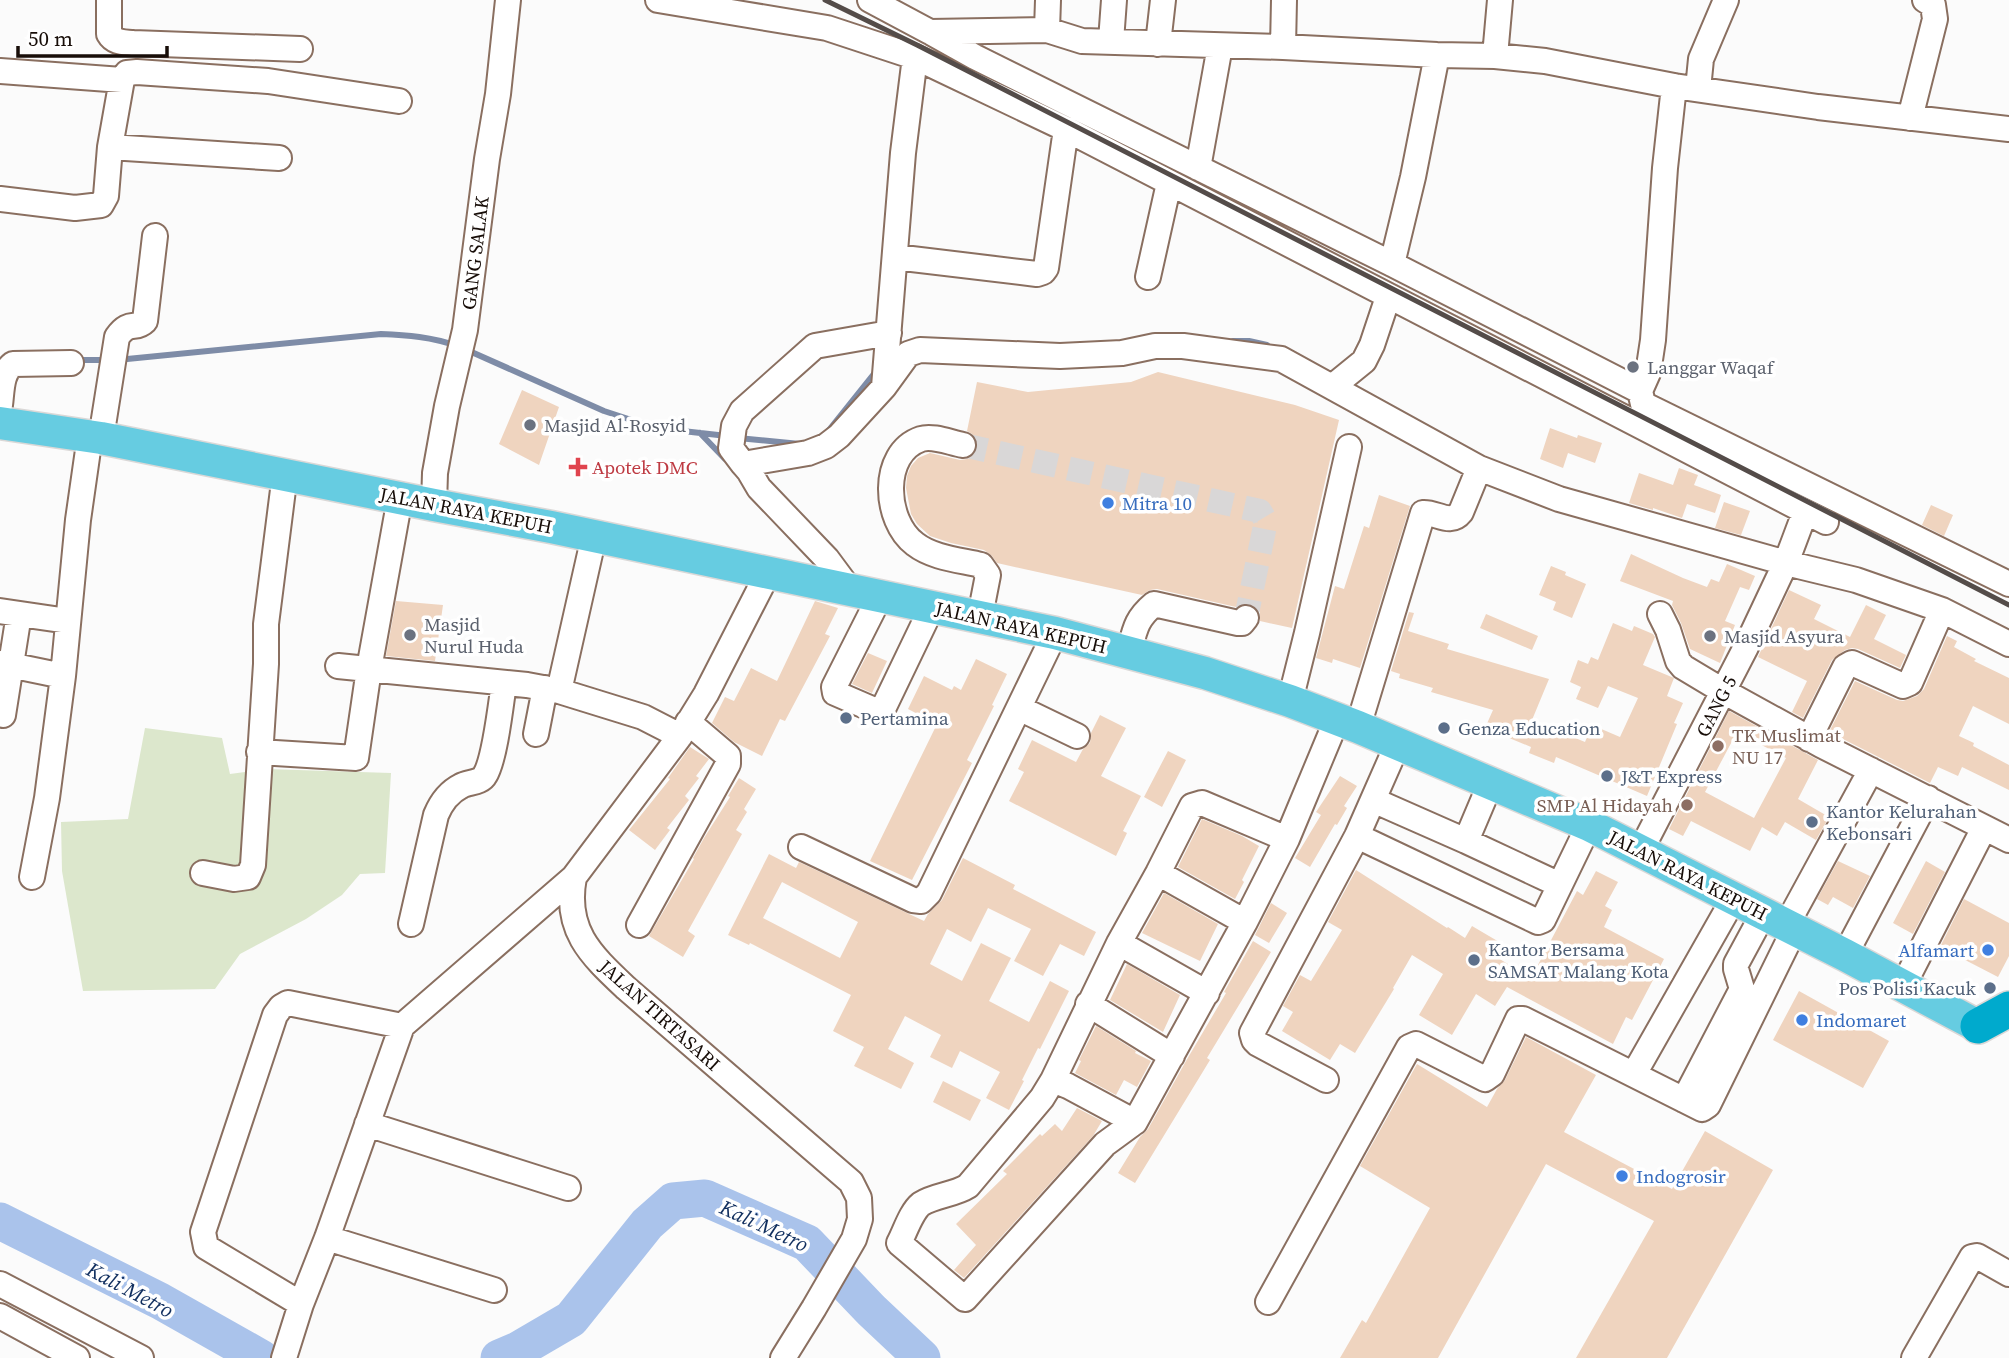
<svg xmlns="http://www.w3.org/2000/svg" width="2009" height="1358" font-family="'Source Serif 4',serif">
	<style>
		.green { fill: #dce7cc }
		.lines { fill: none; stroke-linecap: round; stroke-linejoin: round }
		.stream { stroke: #7e8ca7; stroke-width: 6 }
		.river { stroke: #aac3eb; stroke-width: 37 }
		.building { fill: #efd4bf; fill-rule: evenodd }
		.minor-tunnel { stroke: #d9d7d7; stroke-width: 24; stroke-dasharray: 24 12; stroke-linecap: butt }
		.minor-casing { stroke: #8a6f60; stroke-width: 28 }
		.major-casing { stroke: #dad8d7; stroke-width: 35 }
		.highway-casing { stroke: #dad8d7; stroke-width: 38 }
		.minor { stroke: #fff; stroke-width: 24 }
		.major { stroke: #66cce1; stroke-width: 32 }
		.highway { stroke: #00aacd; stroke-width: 35 }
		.rail { stroke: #544c49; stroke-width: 5 }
		.worship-dot { fill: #6b7280; stroke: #fff; stroke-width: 2.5 }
		.health-dot { fill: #e0444e; stroke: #fff; stroke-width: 2.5 }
		.shop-dot { fill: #3f7fe0; stroke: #fff; stroke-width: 2.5 }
		.service-dot { fill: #5c6f8a; stroke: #fff; stroke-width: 2.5 }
		.education-dot { fill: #8d6e63; stroke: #fff; stroke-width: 2.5 }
		.labels { text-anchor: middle; stroke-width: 7; stroke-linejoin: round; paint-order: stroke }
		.street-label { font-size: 19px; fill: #170d08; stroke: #fff }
		.worship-label { font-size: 19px; fill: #5b616d; stroke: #fff; text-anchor: start }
		.health-label { font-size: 19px; fill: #be3a42; stroke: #fff; text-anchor: start }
		.shop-label { font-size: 19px; fill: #366cbe; stroke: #fff; text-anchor: start }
		.service-label { font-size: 19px; fill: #4e5e75; stroke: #fff; text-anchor: start }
		.education-label { font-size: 19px; fill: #785e54; stroke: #fff; text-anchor: start }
		.water-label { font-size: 21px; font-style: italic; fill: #112f5f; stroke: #fff }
	</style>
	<rect width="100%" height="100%" fill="#fbfbfb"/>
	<path class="green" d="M145,728L222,738L230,774L266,769L391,773L385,873L360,874L342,895L306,919L240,954L215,989L83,991L62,871L61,822L128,819Z"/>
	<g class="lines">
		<path class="stream" d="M1233,341H1249L1267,345
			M467,350L604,411L656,428L727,436
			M75,360H107
			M117,360L381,334C407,335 432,337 457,346
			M829,430L877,370
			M700,433L725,459
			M738,438L800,444"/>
		<path class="river" d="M0,1221L160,1301L261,1358
			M499,1358L518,1350L571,1319L647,1224L673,1201L705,1198L807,1243L871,1310L922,1358"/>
	</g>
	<path class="building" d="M1158,372L1295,405L1339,420L1292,628L1260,621V612L1255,606L1249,603L1241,604L1236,607L1157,589L1150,590L1142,595L997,563L992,556L984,550L951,543L930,536L917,524L911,514L906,488L907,476L911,466L918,458L930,453L960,460L967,459L974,455L977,449V440L972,434L967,431L977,382L1028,392L1131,382Z
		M522,390L559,407L539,465L499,444Z
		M1550,428L1577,438L1578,435L1602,443L1595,463L1568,453L1563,468L1540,459Z
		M1679,468L1698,475L1694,485L1721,495L1715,513L1687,504L1682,518L1653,508V510L1629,503L1639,473L1673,485Z
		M1379,495L1410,506L1360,668L1333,659L1332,663L1316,658L1335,586L1344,589L1364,526L1369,528Z
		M1724,502L1750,511L1741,535L1715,528Z
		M1931,505L1953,515L1944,536L1922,525Z
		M1631,554L1683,578L1707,587L1711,579L1719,582L1727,564L1755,576L1749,590L1740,587L1725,621L1735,625L1720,663L1690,649L1681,623L1672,605L1673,601L1620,581Z
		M1551,566L1566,572L1565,575L1586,584L1572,618L1553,610L1556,602L1539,595Z
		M1789,590L1821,605L1814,619L1850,637L1866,605L1886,615L1874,639L1906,655L1900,668L1858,649L1852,648L1845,650L1832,660L1803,718L1792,712L1807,681L1758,657Z
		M396,601L443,605L435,661L386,656Z
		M815,601L838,608L825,634L830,636L785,721L780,719L762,756L734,742L712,723L725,697L734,701L751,668L777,681Z
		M1409,612L1414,613L1408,631L1449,644L1447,649L1549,679L1532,720L1585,742L1592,725L1620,737L1638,698L1608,686L1598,708L1576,699L1581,687L1570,682L1578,660L1588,664L1591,657L1598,660L1613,623L1632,631L1634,626L1653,634L1655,637L1643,665L1674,678L1667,696L1683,703L1674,723L1677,724L1647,796L1556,757L1554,763L1529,753L1531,747L1485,728L1493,710L1431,692L1433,688L1399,678L1400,674L1391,671Z
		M1486,614L1538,636L1532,650L1480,628Z
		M1947,636L1957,641L1954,647L1976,659L1974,661L2009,678V724L1973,706L1959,736L1974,743L1973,746L2009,765V790L1962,767L1958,776L1938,767L1930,783L1829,732L1855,681L1897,700L1903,701L1917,696L1924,689Z
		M868,653L887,661L872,693L852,684Z
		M976,659L1007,674L992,705L994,706L967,760L972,763L912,880L870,861L937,724L908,709L924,676L952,690L954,686L961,690Z
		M1729,711L1818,760L1798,799L1829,817L1816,840L1785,822L1777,836L1762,827L1750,851L1691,821L1683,836L1669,829ZM1737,732L1786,758L1754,818L1705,792Z
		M1100,715L1126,728L1101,776L1141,796L1123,831L1127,833L1116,856L1009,801L1024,772L1018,769L1032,740L1076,762L1083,749L1090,743L1091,733Z
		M690,747L709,759L696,776L699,778L685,796L689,800L667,828L670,830L655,850L629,830L670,779L668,778Z
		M1168,751L1186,760L1162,807L1144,797Z
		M1340,776L1357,786L1344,806L1347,808L1337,825L1335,824L1310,867L1295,858L1321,815L1316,812Z
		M739,778L756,789L744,809L747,812L736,830L742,834L688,931L695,936L683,957L649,936L694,859L693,858L704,838L730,797L728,796Z
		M1202,819L1242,836L1259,846L1242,880L1244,882L1235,899L1178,867Z
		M769,854L796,868L799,862L924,921L928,914L942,900L963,858L1015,885L1013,889L1096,932L1084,956L1060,944L1043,976L1014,961L1031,929L988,908L971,942L947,929L930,964L962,981L981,943L1011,958L989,1001L1029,1022L1050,981L1069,991L1040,1049L1038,1048L1022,1080L1024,1081L1009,1110L986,1098L1000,1072L960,1051L952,1068L930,1057L941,1035L905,1016L888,1049L914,1063L901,1089L854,1066L864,1047L833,1031L851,995L750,943L749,945L728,935ZM782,882L858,922L840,958L763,918Z
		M1838,861L1870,876L1853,908L1833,897L1828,905L1817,899Z
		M1926,861L1945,872L1913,934L1893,923Z
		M1356,870L1447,928L1448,927L1465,938L1472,926L1506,946L1498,958L1531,978L1577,891L1583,895L1596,871L1618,882L1605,906L1612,910L1604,927L1664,959L1632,1020L1626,1017L1613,1044L1507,987L1495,1006L1476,994L1452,1035L1419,1015L1443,974L1412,955L1393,988L1394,989L1355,1053L1340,1044L1330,1060L1282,1031L1293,1012L1283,1006L1300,975L1311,981L1342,930L1328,922Z
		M1164,893L1218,924L1200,961L1142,933Z
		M1964,899L2009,923V956L1998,977L1940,947Z
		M1271,903L1287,913L1269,943L1255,935Z
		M1253,941L1271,952L1207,1058L1210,1060L1135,1183L1118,1173L1140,1137L1148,1129L1186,1061L1226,993L1224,992Z
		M1127,964L1180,995L1163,1032L1110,1000Z
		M1799,991L1889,1041L1863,1088L1773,1040Z
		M1096,1026L1136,1051L1135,1053L1151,1061L1137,1087L1124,1080L1116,1095L1075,1073L1081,1061L1079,1060Z
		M1526,1037L1596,1075L1564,1132L1672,1189L1705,1131L1773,1170L1667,1358H1576L1654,1221L1546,1164L1438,1358H1340L1362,1320L1366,1323L1430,1208L1360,1166L1417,1064L1487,1107L1497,1089L1505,1080Z
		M943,1081L981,1100L970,1121L933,1102Z
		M1077,1108L1102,1121L1093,1136L964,1278L954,1270L976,1245L956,1224L1007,1174L1003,1171L1040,1134L1042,1136L1055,1124L1062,1131Z"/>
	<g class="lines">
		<path class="minor-tunnel" d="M963,445L1260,511L1266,521L1246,618"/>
		<defs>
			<path id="minor" d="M109,0V34C114,43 124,42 133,43L300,49
				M658,0L827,28L915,57L1066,129L1046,268L1043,272L1037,274L895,257
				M870,0L930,32L1047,30L1082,41L1283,47L1437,55L1495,56L1545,61L1674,86L1818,107L2009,129
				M1047,30L1048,0
				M932,33L975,57L1392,264L1640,391
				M1111,41L1114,0
				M1158,44L1163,0
				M1283,47L1284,0
				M1495,56L1500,0
				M0,71L122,80
				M1674,86L1665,168L1653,340L1648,373L1640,391L1643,404L2009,584
				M1698,89L1701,59L1726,0
				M1910,118L1935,19L1933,5L1925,0
				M1066,129L1826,522
				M110,147L279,158
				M1198,168L1220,46
				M0,199L75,208L101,205L106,196L110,147L121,85L122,80L127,73L137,72L268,81L399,101
				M1392,264L1413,177L1437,55
				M1148,277L1169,183
				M884,387L908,354L920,350L1060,356L1122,353L1155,346H1183L1281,359L1479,468L1559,499L1786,563L1856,580L1942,610L2009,644
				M1332,387L1364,361L1372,345L1388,297
				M0,405C2,390 1,373 13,364L71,363
				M101,438L117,337C130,319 135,331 145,321L155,236
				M963,445C951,443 933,435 921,439C880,453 884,521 915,544C933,558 960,560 981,565L988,575L980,616
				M743,464L731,448L734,426L742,411L815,346L889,333
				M434,505L435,473L447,406L465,330L487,159L498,94L508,0
				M768,573L706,694L680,736L574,877C564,930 590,954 626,988L851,1182L859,1198L860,1219L854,1239L814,1308L783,1358
				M850,590L827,559L759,488L749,471L743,464L808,453L826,446L839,436L884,387L903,153L915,57
				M880,596L834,687L835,693L879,712L882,711L932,607
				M0,611L68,621
				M1660,614L1668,630L1678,661L1683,667L1723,691L1821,745L2009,840
				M1129,652C1135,629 1136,619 1154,604L1238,623H1242L1246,618
				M0,663L63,676
				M338,666L527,685L559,691L643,717L680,736
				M559,691L594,536
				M1290,701L1307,633L1349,447
				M1019,708L1077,736
				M0,714L3,715L19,614
				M1358,727L1423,513C1437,512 1450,526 1461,512L1479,468
				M536,734L545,688
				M1809,739L1845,667L1852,663L1903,686L1910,683L1942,610
				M259,752L356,758L369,669L400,498
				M1373,800L1466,841L1560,885
				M1357,836L1538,922L1543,920L1589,825
				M1287,839L1202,803L1192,806L1158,873L1119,943L1053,1080L1042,1098L968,1186C954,1195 935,1195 921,1204C911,1212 905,1232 899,1243L965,1299L1105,1144L1135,1122L1245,922L1287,839L1337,719
				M1466,841L1491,782
				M801,847L913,900L921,901L929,893L1055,633
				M1641,850L1746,647L1787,560L1805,512
				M203,873L234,879L248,877L253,865L266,664V624L285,474
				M1158,873L1245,922
				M32,877L47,798L63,676L78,520L90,436
				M411,924L436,815C441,803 449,792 461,786C468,782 481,783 485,775C495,759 501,703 504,683
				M639,925L728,764V756L688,722
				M1786,926L1871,770
				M1119,943L1207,993
				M1845,955L1928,798
				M1903,986L1984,828
				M1088,1004L1172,1056
				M1634,1074L1734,898
				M1053,1080L1068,1086L1135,1122
				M1326,1080L1258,1044L1254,1040L1252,1033L1357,836L1398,743
				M1684,1100L1742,989L1736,969V964L1763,914
				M367,1124L568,1188
				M327,1238L494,1290
				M0,1284L141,1358
				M1268,1302L1409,1047L1416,1044L1485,1079L1492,1074L1518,1019H1523L1702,1109L1708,1105L1794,930
				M301,1304L206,1247L203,1232L275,1015L281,1007L288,1003L402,1026
				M0,1316L77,1358
				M284,1358L301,1304L327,1238L402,1026L574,877
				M1914,1358L1972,1257L1977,1256L2009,1274"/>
			<path id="major" d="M0,423L101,438L434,505L551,527L1055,633L1205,673L1290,701L1358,727L1589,825L1845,955L1978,1026"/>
			<path id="highway" d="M1978,1026L2009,1009"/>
		</defs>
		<use href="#minor" class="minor-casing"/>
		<use href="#major" class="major-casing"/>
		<use href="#highway" class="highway-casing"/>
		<use href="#minor" class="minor"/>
		<use href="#major" class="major"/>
		<use href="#highway" class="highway"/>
		<path class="rail" d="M825,0L917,45L2009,605"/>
	</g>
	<g class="worship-dot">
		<circle cx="1633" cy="367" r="7"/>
		<circle cx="530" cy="425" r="7"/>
		<circle cx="410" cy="635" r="7"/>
		<circle cx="1710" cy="636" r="7"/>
	</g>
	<path class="health-dot" d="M574.5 456.5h7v7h7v7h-7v7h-7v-7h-7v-7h7z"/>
	<g class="shop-dot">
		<circle cx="1108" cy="503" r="7"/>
		<circle cx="1988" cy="950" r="7"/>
		<circle cx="1802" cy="1020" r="7"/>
		<circle cx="1622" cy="1176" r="7"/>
	</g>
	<g class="service-dot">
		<circle cx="846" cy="718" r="7"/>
		<circle cx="1444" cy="728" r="7"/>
		<circle cx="1607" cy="776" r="7"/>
		<circle cx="1812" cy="822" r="7"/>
		<circle cx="1474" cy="960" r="7"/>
		<circle cx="1990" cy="988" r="7"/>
	</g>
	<g class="education-dot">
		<circle cx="1718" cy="746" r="7"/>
		<circle cx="1687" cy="805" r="7"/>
	</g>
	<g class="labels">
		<g class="street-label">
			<text transform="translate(475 253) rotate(-83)" y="7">GANG SALAK</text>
			<text transform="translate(466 510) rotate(11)" y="7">JALAN RAYA KEPUH</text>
			<text transform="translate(1021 627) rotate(13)" y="7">JALAN RAYA KEPUH</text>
			<text transform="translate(1716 706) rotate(-63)" y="7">GANG 5</text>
			<text transform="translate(1688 875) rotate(27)" y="7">JALAN RAYA KEPUH</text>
			<text transform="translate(660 1015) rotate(42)" y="7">JALAN TIRTASARI</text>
		</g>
		<g class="worship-label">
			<text x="1647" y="374">Langgar Waqaf</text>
			<text x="544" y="432">Masjid Al-Rosyid</text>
			<text x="424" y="631">Masjid<tspan x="424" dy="22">Nurul Huda</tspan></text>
			<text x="1724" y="643">Masjid Asyura</text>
		</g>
		<g class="health-label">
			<text x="592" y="474">Apotek DMC</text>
		</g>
		<g class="shop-label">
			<text x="1122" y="510">Mitra 10</text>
			<text x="1974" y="957" text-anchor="end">Alfamart</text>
			<text x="1816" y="1027">Indomaret</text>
			<text x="1636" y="1183">Indogrosir</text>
		</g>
		<g class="service-label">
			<text x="860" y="725">Pertamina</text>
			<text x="1458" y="735">Genza Education</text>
			<text x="1621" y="783">J&amp;T Express</text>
			<text x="1826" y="818">Kantor Kelurahan<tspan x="1826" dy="22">Kebonsari</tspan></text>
			<text x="1488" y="956">Kantor Bersama<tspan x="1488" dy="22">SAMSAT Malang Kota</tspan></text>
			<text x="1976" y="995" text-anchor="end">Pos Polisi Kacuk</text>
		</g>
		<g class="education-label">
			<text x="1732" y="742">TK Muslimat<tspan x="1732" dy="22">NU 17</tspan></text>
			<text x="1673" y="812" text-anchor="end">SMP Al Hidayah</text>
		</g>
		<g class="water-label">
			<text transform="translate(764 1226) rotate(25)" y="7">Kali Metro</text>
			<text transform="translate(130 1290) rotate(28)" y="7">Kali Metro</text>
		</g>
	</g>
	<path d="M18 46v10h149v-10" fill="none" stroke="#170d08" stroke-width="3.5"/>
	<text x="28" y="46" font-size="21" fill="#170d08" stroke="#ffffff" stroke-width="5" paint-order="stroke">50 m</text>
</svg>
